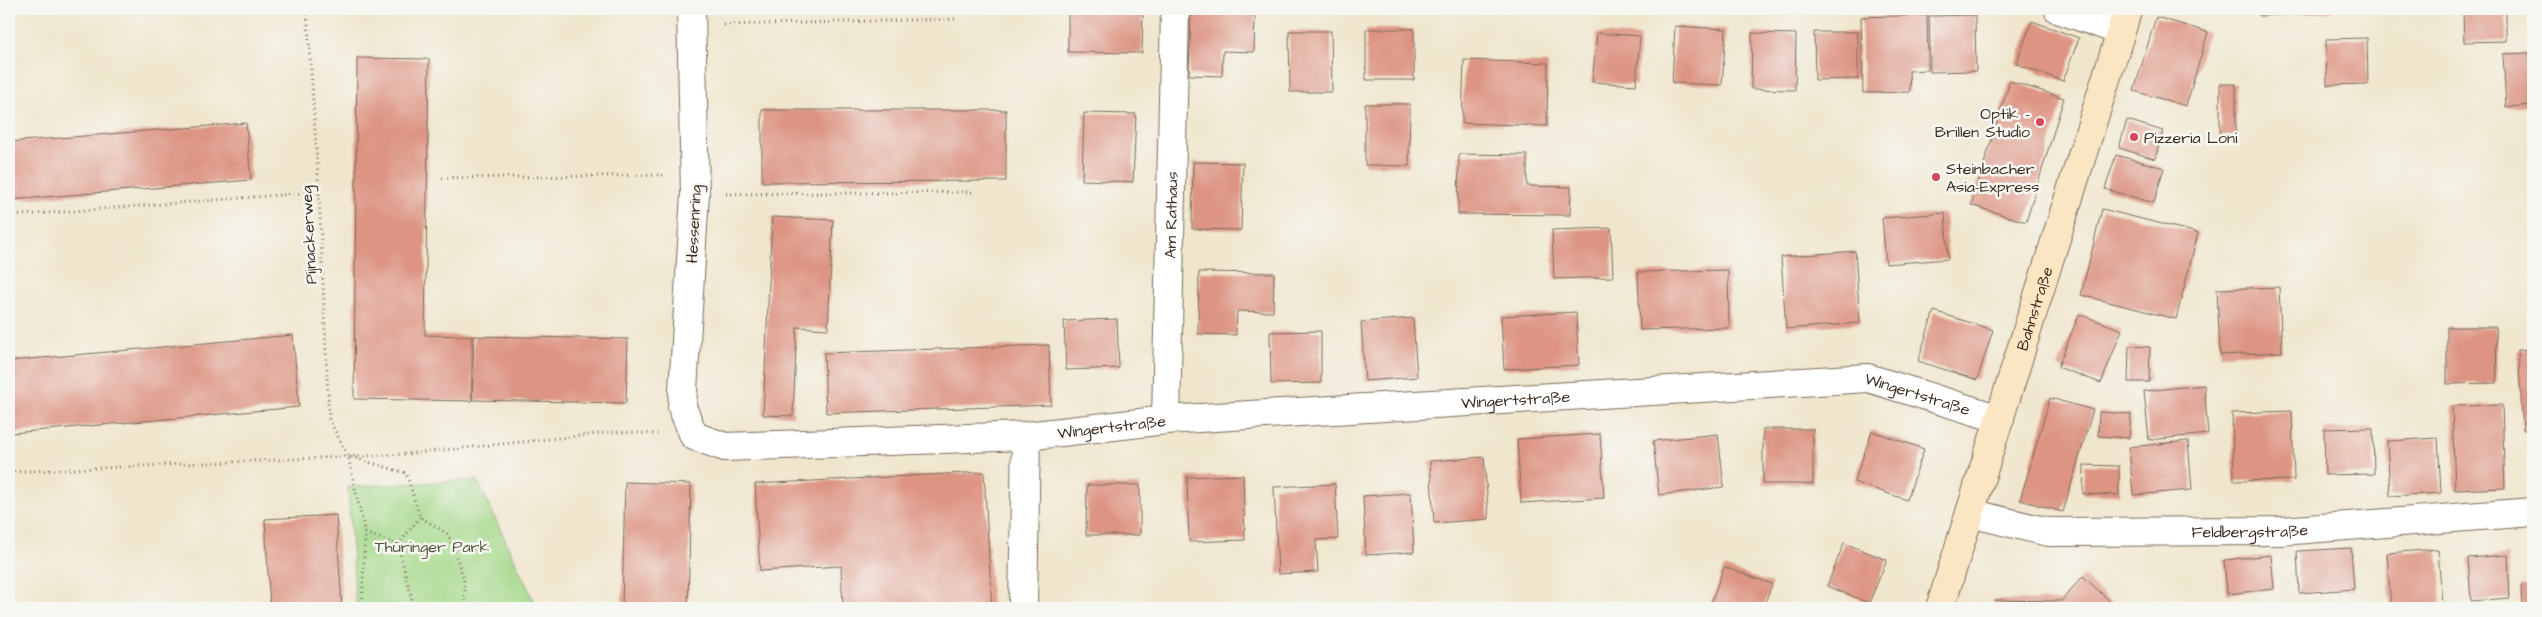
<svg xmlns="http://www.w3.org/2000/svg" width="2542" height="617" font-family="'Architects Daughter',sans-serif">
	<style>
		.green { fill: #a4d989; stroke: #708254 }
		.building { fill: #dd9483 }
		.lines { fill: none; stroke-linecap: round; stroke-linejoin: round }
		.street-casing { stroke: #7a6c5b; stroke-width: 30 }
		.secondary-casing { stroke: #7a6c5b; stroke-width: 30 }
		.path { stroke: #7a6c5b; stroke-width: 3; stroke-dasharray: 1 4; stroke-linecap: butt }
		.street { stroke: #fff; stroke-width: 28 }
		.secondary { stroke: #fbe6c4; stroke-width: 28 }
		.poi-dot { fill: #d1495b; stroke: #f6f6f2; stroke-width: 2 }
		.labels { text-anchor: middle; stroke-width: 5; stroke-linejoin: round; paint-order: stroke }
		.poi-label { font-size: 16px; fill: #3b2a1e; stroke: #f6f6f2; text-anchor: start }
		.street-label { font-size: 16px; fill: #3b2a1e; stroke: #f6f6f2 }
		.park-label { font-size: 16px; fill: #555639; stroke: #f6f6f2 }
	</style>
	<rect width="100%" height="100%" fill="#f6f6f2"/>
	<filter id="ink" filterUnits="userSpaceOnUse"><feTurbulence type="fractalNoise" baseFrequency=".02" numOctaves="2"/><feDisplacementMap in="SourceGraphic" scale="10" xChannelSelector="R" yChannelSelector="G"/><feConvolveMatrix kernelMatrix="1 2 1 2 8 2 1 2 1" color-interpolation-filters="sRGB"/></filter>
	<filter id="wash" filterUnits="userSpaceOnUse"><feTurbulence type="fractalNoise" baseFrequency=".0096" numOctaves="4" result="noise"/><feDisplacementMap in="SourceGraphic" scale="20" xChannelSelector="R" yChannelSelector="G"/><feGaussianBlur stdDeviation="1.12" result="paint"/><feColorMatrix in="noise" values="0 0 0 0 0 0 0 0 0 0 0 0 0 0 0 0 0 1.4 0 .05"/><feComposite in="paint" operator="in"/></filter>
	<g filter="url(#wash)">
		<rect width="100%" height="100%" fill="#f0e6cd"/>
		<path class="green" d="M477,480L537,608H356L348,487Z"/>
		<g id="blocks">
			<path class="building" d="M1068,9H1143L1142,53L1068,52Z
				M2259,9H2332V12L2259,16Z
				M2463,9H2506V41L2464,42Z
				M1191,13L1255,15L1254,52L1223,51L1222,76L1189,75Z
				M1927,15L1928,70L1909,71L1910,92L1863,93L1861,17Z
				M1975,15L1976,71L1930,72L1929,16Z
				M2156,17L2208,32L2186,106L2134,91Z
				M2032,21L2079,38L2063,81L2016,64Z
				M1675,26L1726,29L1722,85L1672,83Z
				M1366,29H1414V80H1366Z
				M1289,31H1331L1332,92H1290Z
				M1814,32H1858V79L1815,80Z
				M1597,33L1640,36L1636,85L1592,82Z
				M1752,33L1796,34L1795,90L1751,89Z
				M2367,38L2368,84L2327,85L2326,39Z
				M2529,53L2531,105L2506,107L2503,54Z
				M357,58L429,59L425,335L472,336V401L354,399Z
				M1464,60L1548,63L1547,126L1462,123Z
				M2010,81L2064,98L2026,222L1971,205Z
				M2220,84H2236V136H2220Z
				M1365,104H1410L1409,166L1365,165Z
				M762,110H1006V181L762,182Z
				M1084,113L1136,114L1133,182L1082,180Z
				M2127,120L2163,131L2155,159L2119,148Z
				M246,123L251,180L9,200V142Z
				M1459,154L1527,155V186L1571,187L1570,215L1458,214Z
				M2116,155L2164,168L2154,203L2105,189Z
				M1193,162L1243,163L1241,230L1192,229Z
				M2102,209L2198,233L2176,319L2081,295Z
				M1945,213L1948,259L1886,264L1882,218Z
				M772,217L833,220L828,329L797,327L793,416L763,415Z
				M1611,228L1613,277L1554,279L1552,230Z
				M1855,251L1860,323L1786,329L1781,257Z
				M1728,270L1729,328L1640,330L1638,272Z
				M1199,272L1274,273L1273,312L1237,311L1236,335L1198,334Z
				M2279,287L2282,352L2220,355L2217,289Z
				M1934,311L1993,330L1977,380L1918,361Z
				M1576,312L1579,365L1504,369L1501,316Z
				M2079,314L2122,330L2101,383L2058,367Z
				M1413,318L1417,377L1365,381L1361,322Z
				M1117,319L1119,368L1066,370L1064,321Z
				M2447,327H2496L2497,383L2447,384Z
				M1321,331V383L1271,384L1270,332Z
				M293,335L299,407L12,433L9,361Z
				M474,336L628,339L626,403L472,400Z
				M1049,345L1051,405L826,413L824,353Z
				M2129,346L2150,347L2149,382H2128Z
				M2533,349V429L2523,430L2518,350Z
				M2204,385L2208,434L2149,440L2144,391Z
				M2050,398L2093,410L2063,512L2020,500Z
				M2502,405L2505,488L2455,490L2452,406Z
				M2292,411L2294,480L2234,481L2232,413Z
				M2099,412L2131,414L2129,438L2098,436Z
				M2373,428L2374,474L2325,475L2324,429Z
				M1763,429H1813V484H1763Z
				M1872,431L1924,449L1907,500L1854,482Z
				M1600,434L1604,498L1521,503L1517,439Z
				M1718,434L1724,487L1659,495L1653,441Z
				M2438,438L2441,493L2390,496L2387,441Z
				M2188,441L2192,490L2133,495L2129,447Z
				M1484,457L1489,519L1434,523L1430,461Z
				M2084,465L2119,466V495L2083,494Z
				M984,472L992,608H843L841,566L760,571L755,484Z
				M1243,475L1245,540L1189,542L1187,477Z
				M625,482L691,484L688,608H622Z
				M1335,484L1338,539L1316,540L1318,572L1278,574L1274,487Z
				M1087,485H1140V535H1086Z
				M1411,493L1414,552L1366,555L1363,496Z
				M336,515L342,608H270L265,519Z
				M1844,543L1887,560L1869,603L1827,586Z
				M2351,548L2354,589L2299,593L2297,551Z
				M2438,549L2442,604L2391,608L2387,553Z
				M2271,555L2274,589L2227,594L2224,560Z
				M2508,555L2510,598L2471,601L2468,558Z
				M1724,567L1772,584L1763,608H1709Z
				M2083,576L2117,608H1995V600L2061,601Z
				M2533,585V608H2522L2521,586Z
				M2356,606V608H2322V607Z"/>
		</g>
	</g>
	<g filter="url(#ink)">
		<use href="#blocks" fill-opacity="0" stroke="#7a6c5b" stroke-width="1"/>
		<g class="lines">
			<defs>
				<g id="street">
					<path id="s1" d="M691,9L695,194L682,407L694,436L725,447L1026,436L1166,420L1868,378L2000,419"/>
					<path d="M2058,9L2121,31"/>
					<path id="s2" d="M1166,420L1175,9"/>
					<path id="s3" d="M1970,513L2048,532L2280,531L2533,512"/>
					<path d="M1023,608L1026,436"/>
				</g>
				<g id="secondary">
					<path id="s4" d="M1940,608L2128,9"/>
				</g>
			</defs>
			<use href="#street" class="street-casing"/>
			<use href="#secondary" class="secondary-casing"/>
			<path class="path" d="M307,9L319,192L329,419L348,456L365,533L362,608
				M724,25L957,19
				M442,178L664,175
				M726,194L976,192
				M9,216L319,192
				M351,457L406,473L420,517L448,534L464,579L466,608
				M9,472L406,454L616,432L658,434
				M365,533L398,545L420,517
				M398,545L413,603
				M405,608L413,603L440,608"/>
			<use href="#street" class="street"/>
			<use href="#secondary" class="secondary"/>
		</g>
	</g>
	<g class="poi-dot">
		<circle cx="2040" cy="122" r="5"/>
		<circle cx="2134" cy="137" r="5"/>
		<circle cx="1936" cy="177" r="5"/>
	</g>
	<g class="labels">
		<g class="poi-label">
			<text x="2030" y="119" text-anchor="end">Optik -<tspan x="2030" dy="18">Brillen Studio</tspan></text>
			<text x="2144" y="143">Pizzeria Loni</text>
			<text x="1946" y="174">Steinbacher<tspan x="1946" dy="18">Asia-Express</tspan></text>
		</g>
		<g class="street-label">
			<text dy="6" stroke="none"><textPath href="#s2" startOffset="205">Am Rathaus</textPath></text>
			<text transform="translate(693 224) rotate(-87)" y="6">Hessenring</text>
			<text transform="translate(308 235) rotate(-93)" y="6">Pijnackerweg</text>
			<text dy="6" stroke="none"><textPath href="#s4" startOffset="314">Bahnstraße</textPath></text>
			<text dy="6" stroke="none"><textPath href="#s1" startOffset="1660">Wingertstraße</textPath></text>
			<text dy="6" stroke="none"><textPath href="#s1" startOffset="1255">Wingertstraße</textPath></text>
			<text dy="6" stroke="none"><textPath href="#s1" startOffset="850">Wingertstraße</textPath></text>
			<text dy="6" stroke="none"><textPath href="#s3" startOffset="282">Feldbergstraße</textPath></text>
		</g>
		<g class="park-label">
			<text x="432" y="552">Thüringer Park</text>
		</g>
	</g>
	<rect width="2542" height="617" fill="none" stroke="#f6f6f2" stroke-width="30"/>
</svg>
